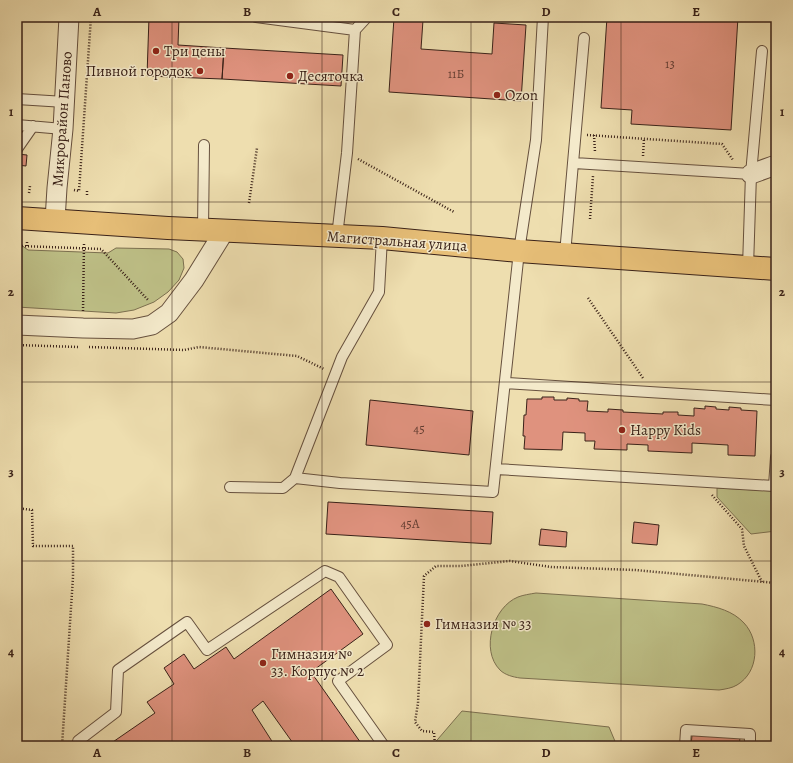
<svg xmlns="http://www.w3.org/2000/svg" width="793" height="763" font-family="Alegreya,serif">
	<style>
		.green { fill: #bec087; stroke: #7c7050 }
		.building { fill: #df927e; stroke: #392118 }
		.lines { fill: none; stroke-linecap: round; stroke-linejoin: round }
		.lane-casing { stroke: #66503e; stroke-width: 12 }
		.street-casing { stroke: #66503e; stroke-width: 21 }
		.highway-casing { stroke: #392118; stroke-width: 24 }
		.path { stroke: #392118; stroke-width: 2.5; stroke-dasharray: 1 2; stroke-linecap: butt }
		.lane { stroke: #f4eacb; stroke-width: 10 }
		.street { stroke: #f4eacb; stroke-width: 19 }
		.highway { stroke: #e7bf78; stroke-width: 22 }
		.grid { fill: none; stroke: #392118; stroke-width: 1; stroke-opacity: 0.55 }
		.poi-dot { fill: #8f2418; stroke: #f4eacb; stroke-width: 1.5 }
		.labels { text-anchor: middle; stroke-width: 3; stroke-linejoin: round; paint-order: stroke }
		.number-label { font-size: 13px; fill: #623d32 }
		.poi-label { font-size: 15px; fill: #392118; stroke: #f4eacb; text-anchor: start }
		.street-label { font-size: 15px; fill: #392118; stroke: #f4eacb }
		.neatline { fill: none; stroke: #392118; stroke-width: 1.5 }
		.grid-label { font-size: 13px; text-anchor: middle; font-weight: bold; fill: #392118 }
	</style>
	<rect width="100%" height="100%" fill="#eedeaf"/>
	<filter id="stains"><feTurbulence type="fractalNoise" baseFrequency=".005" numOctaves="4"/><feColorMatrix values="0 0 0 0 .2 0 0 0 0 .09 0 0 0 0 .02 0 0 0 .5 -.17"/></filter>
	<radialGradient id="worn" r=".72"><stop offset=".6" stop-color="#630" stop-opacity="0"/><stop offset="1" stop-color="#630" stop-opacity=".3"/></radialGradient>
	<path class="green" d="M17,242L28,250L108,253L116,248L169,249L177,252L183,259L184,268L179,280L168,292L154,302L134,310L116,313L17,307Z
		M717,488L776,491V531L751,534L717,497Z
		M536,593L702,604C717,607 733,611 744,623C760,640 759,672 737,685C732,688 726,689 719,690L520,678C513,677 505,675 500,670C480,650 493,607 518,597C523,595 530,594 536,593Z
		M462,711L609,727L617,746H432Z"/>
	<path class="building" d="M149,17H179L178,45L224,48L222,79L147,76Z
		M607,17H738L731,130L631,124L632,110L601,108Z
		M394,18L423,20L421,49L492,54L494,23L526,25L521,101L389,92Z
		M224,48L343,55L341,86L222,79Z
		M17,154L27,155L26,166L17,165Z
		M542,397H554V400H567V398L579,399V401H588L587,411L608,412V409L623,410V412L663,414V412H678V415L694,416V408L705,409V406L716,407V409L729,410V407L741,408V410L757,411L755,456L728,455V445L692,443V453L648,451V445L627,444V450L594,449L595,441H585V433L563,432L562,450L524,449L525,436H523L524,415H526L527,399H542Z
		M370,400L473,411L469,455L366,445Z
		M328,502L493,512L491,544L326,534Z
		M634,522L659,525L657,545L632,543Z
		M541,529L567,532L566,547L539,545Z
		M331,589L363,634L311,672L363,746H295L263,701L252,710L275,746H107L155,713L147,702L174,684L164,668L184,654L194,669L226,647L234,659Z
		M692,735L740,738L739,746H691Z"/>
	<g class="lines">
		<defs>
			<path id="lane" d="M256,17L355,30L367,17
				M17,99L65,102
				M17,125L63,129
				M17,149L33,126
				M574,163L751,174
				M203,229L204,145
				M337,236L347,153L355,30
				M382,238L379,292L342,357L295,478L340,483L493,492L519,251L536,140L543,17
				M565,254L584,38
				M748,267L751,174L762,51
				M506,383L776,400
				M496,469L774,486L776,457
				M230,487L283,488L295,478
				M78,746V741L116,712L118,670L187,622L207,650L325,571L339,577L387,645L338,681L384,746
				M685,746L686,730L750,734V746"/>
			<path id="street" d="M751,174L773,166L776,167
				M55,220L57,188L63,129L69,17
				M17,325L83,328L133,329L152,325L169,313L194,280L225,230"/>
			<path id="highway" d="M17,218L168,228L382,238L519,251L776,269"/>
		</defs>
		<use href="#lane" class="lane-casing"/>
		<use href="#street" class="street-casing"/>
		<use href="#highway" class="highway-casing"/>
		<path class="path" d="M587,135L722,144L733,160
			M594,135L595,152
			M643,156L644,138
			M358,159L454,212
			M74,190L79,191L91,17
			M29,193L30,186
			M87,195V191
			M249,203L257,148
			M590,219L593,176
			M27,246V242
			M17,249L21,246L101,249L148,300
			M588,298L643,378
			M83,311L84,244
			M17,345L78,347
			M89,347L184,350L199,347L297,356L324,369
			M772,383L776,381
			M712,495L742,529L744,546L762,582
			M17,508L32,510L33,546H73V577L62,746
			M435,746L434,732L422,731L415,722L418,703L424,576L436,566H461L510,561L551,567L635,570L776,583"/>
		<use href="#lane" class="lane"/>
		<use href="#street" class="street"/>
		<use href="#highway" class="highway"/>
	</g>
	<path class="grid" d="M172,17V746M322,17V746M471,17V746M621,17V746M17,202H776M17,382H776M17,561H776"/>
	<g class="poi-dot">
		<circle cx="156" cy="51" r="4"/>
		<circle cx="200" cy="71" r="4"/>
		<circle cx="290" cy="76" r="4"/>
		<circle cx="497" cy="95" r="4"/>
		<circle cx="622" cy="430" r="4"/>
		<circle cx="427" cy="624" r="4"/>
		<circle cx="263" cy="663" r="4"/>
	</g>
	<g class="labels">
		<g class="number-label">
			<text x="670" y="68">13</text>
			<text x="456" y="78">11Б</text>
			<text x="419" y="433">45</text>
			<text x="410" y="528">45А</text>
		</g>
		<g class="poi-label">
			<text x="164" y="56">Три цены</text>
			<text x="192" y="76" text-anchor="end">Пивной городок</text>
			<text x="298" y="81">Десяточка</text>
			<text x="505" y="100">Ozon</text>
			<text x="630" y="435">Happy Kids</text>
			<text x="435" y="629">Гимназия № 33</text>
			<text x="271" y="659">Гимназия №<tspan x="271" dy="17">33. Корпус № 2</tspan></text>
		</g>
		<g class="street-label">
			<text transform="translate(62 119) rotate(-86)" y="5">Микрорайон Паново</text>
			<text transform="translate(397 241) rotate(4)" y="5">Магистральная улица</text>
		</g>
	</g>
	<rect width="793" height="763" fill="none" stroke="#eedeaf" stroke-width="44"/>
	<rect x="22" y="22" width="749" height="719" class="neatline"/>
	<g class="grid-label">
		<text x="97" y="16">A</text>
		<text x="247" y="16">B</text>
		<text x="396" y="16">C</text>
		<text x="546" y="16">D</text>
		<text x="696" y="16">E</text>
		<text x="11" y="116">1</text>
		<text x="782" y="116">1</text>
		<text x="11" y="296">2</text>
		<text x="782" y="296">2</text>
		<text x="11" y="476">3</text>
		<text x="782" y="476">3</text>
		<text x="11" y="656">4</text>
		<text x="782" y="656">4</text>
		<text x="97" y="757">A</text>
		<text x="247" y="757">B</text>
		<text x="396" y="757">C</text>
		<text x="546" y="757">D</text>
		<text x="696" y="757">E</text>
	</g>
	<rect width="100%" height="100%" filter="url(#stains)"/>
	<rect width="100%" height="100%" fill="url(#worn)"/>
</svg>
